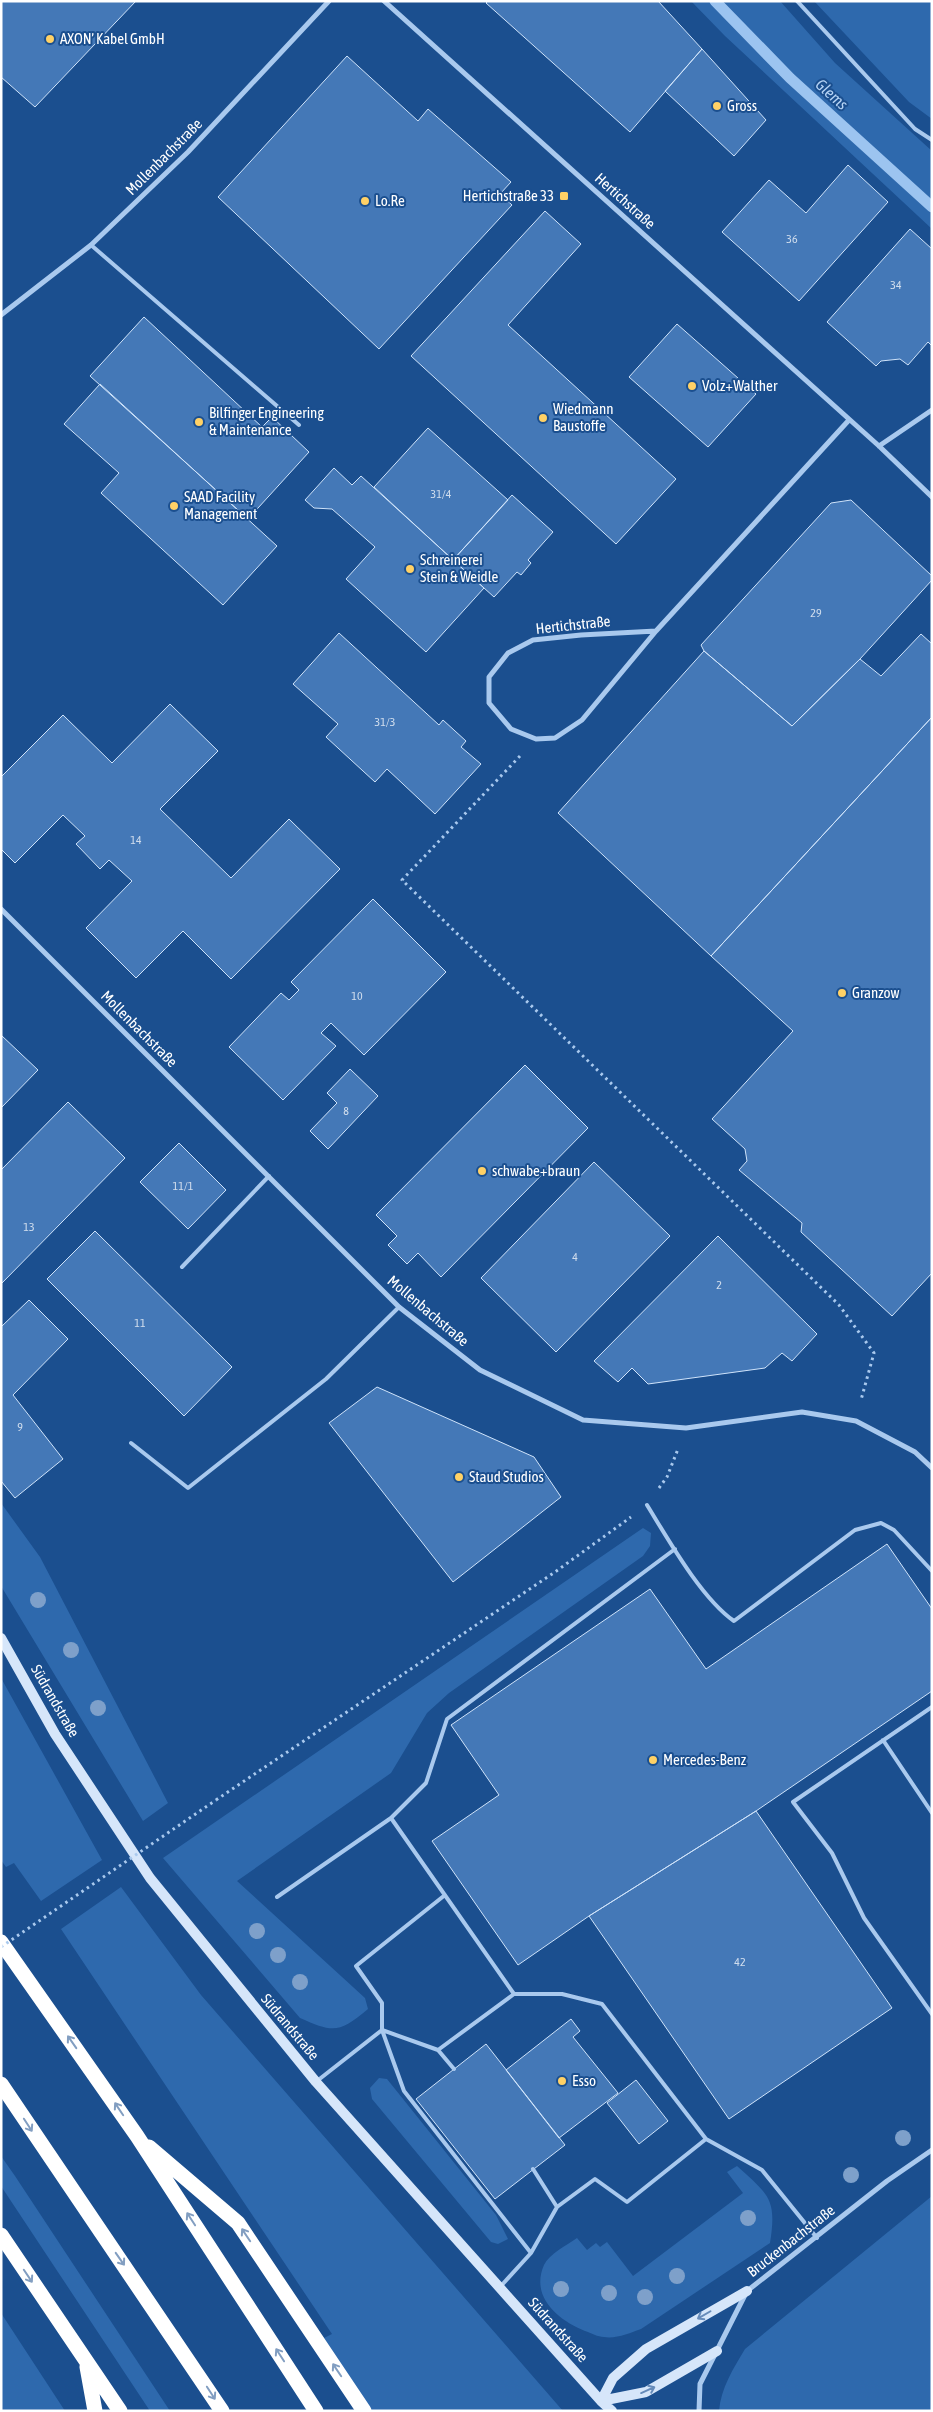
<svg xmlns="http://www.w3.org/2000/svg" width="933" height="2412" font-family="'Asap Condensed',sans-serif">
	<style>
		.green { fill: #2e69ad }
		.lines { fill: none; stroke-linecap: round; stroke-linejoin: round }
		.stream { stroke: #9cc4f0; stroke-width: 11 }
		.building { fill: #4478b7; stroke: #cfe3fa }
		.path { stroke: #a9c9ee; stroke-width: 3; stroke-dasharray: 2.5 4; stroke-linecap: butt }
		.lane { stroke: #a9c9ee; stroke-width: 4 }
		.street { stroke: #a9c9ee; stroke-width: 5 }
		.secondary { stroke: #d6e6fa; stroke-width: 10 }
		.highway { stroke: #fff; stroke-width: 15 }
		.path-bridge { stroke: #a9c9ee; stroke-width: 3; stroke-dasharray: 2.5 4; stroke-linecap: butt }
		.tree { fill: #7ea0ca }
		.oneway { stroke: #829ec1 }
		.oneway2 { stroke: #668bba }
		.poi-dot { fill: #ffd166; stroke: #1b4f8f; stroke-width: 2 }
		.labels { text-anchor: middle; stroke-width: 4; stroke-linejoin: round; paint-order: stroke }
		.number-label { font-size: 12px; fill: #d0dded }
		.poi-label { font-size: 15px; fill: #fff; stroke: #1b4f8f; text-anchor: start }
		.street-label { font-size: 15px; fill: #fff; stroke: #1b4f8f }
		.water-label { font-size: 16px; font-style: italic; fill: #b5d3f5; stroke: #1b4f8f }
	</style>
	<rect width="100%" height="100%" fill="#1b4f8f"/>
	<path class="green" d="M691,1H780L835,63L932,151V229L725,36Z
		M814,1H932V119L909,102Z
		M1,1503L40,1557L168,1803L143,1821L1,1586Z
		M643,1528L651,1533L650,1546L643,1556L449,1693L427,1713L391,1773L237,1881L365,1998L368,2009C339,2033 334,2033 300,2018L163,1858Z
		M1,1678L102,1860L41,1901L14,1863L6,1867L1,1860Z
		M121,1887L201,1995L563,2411H372L324,2338L332,2334L61,1929Z
		M379,2078L387,2079L496,2215L508,2239L498,2244L491,2242L372,2099L370,2088Z
		M1,2156L15,2176L170,2411H150L1,2186Z
		M737,2166C769,2195 777,2199 770,2243L641,2329C630,2333 616,2339 604,2337C598,2337 591,2333 585,2331C558,2320 530,2297 544,2265C549,2254 567,2245 577,2238L587,2250L596,2243L600,2247L607,2242L633,2276L743,2193L727,2172Z
		M932,2196V2411H719C721,2388 733,2369 745,2349Z
		M1,2313L65,2411H1Z"/>
	<g class="lines">
		<path class="stream" d="M715,1L790,78L932,207"/>
	</g>
	<path class="building" d="M1,1H136L35,107L1,77Z
		M488,1H658L702,49L630,132L486,3Z
		M702,49L766,120L734,156L665,91Z
		M347,56L418,121L428,109L511,182L500,194L512,205L379,349L218,197Z
		M848,165L888,202L799,301L722,232L769,180L806,213Z
		M545,211L581,244L508,325L676,479L616,544L411,356Z
		M910,229L932,249V346L928,342L908,365L900,359L881,361L876,366L827,322Z
		M144,317L262,427L272,417L309,452L248,519L90,376Z
		M677,324L756,394L708,447L629,377Z
		M100,384L277,546L223,605L101,493L119,473L64,424Z
		M428,428L508,500L453,560L374,487Z
		M334,468L352,485L361,476L484,588L426,652L346,579L375,547L332,509L314,508L305,500Z
		M512,495L553,532L528,560L531,563L521,575L517,572L494,597L453,560Z
		M851,500L932,576V580L860,659L792,726L704,651L701,645L831,503Z
		M339,633L439,725L443,720L466,741L461,747L481,764L435,814L387,769L375,782L326,737L338,724L293,684Z
		M921,634L932,644V717L711,956L558,813L704,651L792,726L860,659L881,676Z
		M170,704L218,751L160,809L231,878L289,819L340,869L231,979L183,931L136,978L86,928L132,881L109,860L100,869L76,844L85,836L63,815L15,863L1,849V777L63,715L112,763Z
		M932,717V1273L892,1316L801,1232L802,1223L739,1170L747,1161L745,1149L712,1119L793,1031L711,956Z
		M373,899L446,972L364,1055L331,1023L321,1033L336,1046L283,1100L229,1047L281,993L289,1000L299,990L291,982Z
		M1,1035L38,1070L1,1108Z
		M525,1065L588,1128L441,1277L418,1253L407,1264L388,1245L397,1236L376,1215Z
		M350,1069L378,1096L328,1149L310,1131L337,1103L327,1093Z
		M68,1102L125,1158L1,1284V1170Z
		M179,1143L226,1190L188,1229L140,1182Z
		M594,1162L670,1236L556,1352L481,1278Z
		M95,1231L232,1367L184,1416L47,1279Z
		M718,1236L817,1334L792,1361L782,1353L765,1368L648,1384L632,1368L618,1382L594,1361Z
		M29,1300L68,1339L13,1395L63,1459L15,1498L1,1481V1327Z
		M377,1387L534,1457L561,1497L453,1582L329,1423Z
		M887,1544L932,1609V1691L756,1811L589,1916L518,1965L432,1841L499,1795L451,1725L650,1589L706,1669Z
		M756,1811L892,2008L729,2119L589,1916Z
		M571,2019L580,2031L573,2037L618,2093L559,2138L506,2070Z
		M486,2044L565,2145L495,2199L416,2099Z
		M636,2080L668,2121L639,2144L607,2103Z"/>
	<g class="lines">
		<path class="path" d="M520,756L402,880L839,1305L874,1353L861,1400
			M659,1488L667,1477L678,1449
			M216,1800L555,1572L631,1517"/>
		<path class="lane" d="M797,1L915,129L932,140
			M91,245L299,425
			M182,1267L269,1176
			M131,1443L188,1488L326,1379L399,1307
			M647,1505C668,1539 701,1598 734,1621L855,1530L881,1523L894,1530L932,1571
			M932,1707L793,1802L832,1853L864,1918L932,2014
			M883,1740L932,1813
			M445,1895L356,1966L382,2003V2030L404,2091L531,2253
			M277,1897L391,1818
			M514,1994L391,1818L426,1783L447,1719L675,1549
			M438,2050L454,2069
			M317,2081L382,2030L438,2050L514,1994H562L602,2004L706,2139L762,2170L817,2238
			M557,2207L595,2179L627,2202L706,2139
			M500,2287L531,2253L557,2207L533,2169"/>
		<path class="street" d="M384,1L879,446L932,497
			M1,315L91,245L188,152L329,1
			M879,446L932,410
			M656,631L581,635L533,640L508,653L489,677V703L511,729L536,739L555,738L582,720L656,631L849,420
			M1,909L399,1307L480,1370L583,1420L686,1428L802,1412L856,1421L915,1452L932,1468
			M699,2411L700,2384L747,2291L887,2181L932,2150"/>
		<path class="secondary" d="M1,1638L55,1734L150,1878L316,2082L601,2401L612,2411
			M601,2401L613,2378L646,2349L747,2291
			M601,2401L646,2392L717,2351"/>
		<path class="highway" d="M1,1942L137,2136L316,2411
			M1,2084L222,2411
			M149,2147L238,2223L364,2411
			M1,2235L120,2411
			M87,2367L95,2411"/>
		<path class="path-bridge" d="M1,1947L216,1800"/>
	</g>
	<g class="tree">
		<circle cx="38" cy="1600" r="8"/>
		<circle cx="71" cy="1650" r="8"/>
		<circle cx="98" cy="1708" r="8"/>
		<circle cx="257" cy="1931" r="8"/>
		<circle cx="278" cy="1955" r="8"/>
		<circle cx="300" cy="1982" r="8"/>
		<circle cx="903" cy="2138" r="8"/>
		<circle cx="851" cy="2175" r="8"/>
		<circle cx="748" cy="2218" r="8"/>
		<circle cx="677" cy="2276" r="8"/>
		<circle cx="561" cy="2289" r="8"/>
		<circle cx="609" cy="2293" r="8"/>
		<circle cx="645" cy="2297" r="8"/>
	</g>
	<defs><path id="oneway-shaft" d="M-6 0H5M1.5-3L5.5 0L1.5 3" fill="none" stroke-width="1.6" stroke-linecap="round" stroke-linejoin="round" transform="scale(1.25)"/></defs>
	<g class="oneway">
		<use href="#oneway-shaft" transform="translate(72 2042) rotate(-125)"/>
		<use href="#oneway-shaft" transform="translate(119 2109) rotate(-124)"/>
		<use href="#oneway-shaft" transform="translate(28 2125) rotate(57)"/>
		<use href="#oneway-shaft" transform="translate(191 2219) rotate(-123)"/>
		<use href="#oneway-shaft" transform="translate(246 2235) rotate(-124)"/>
		<use href="#oneway-shaft" transform="translate(120 2259) rotate(55)"/>
		<use href="#oneway-shaft" transform="translate(28 2276) rotate(56)"/>
		<use href="#oneway-shaft" transform="translate(280 2355) rotate(-123)"/>
		<use href="#oneway-shaft" transform="translate(337 2370) rotate(-124)"/>
		<use href="#oneway-shaft" transform="translate(211 2393) rotate(57)"/>
	</g>
	<g class="oneway2">
		<use href="#oneway-shaft" transform="translate(704 2315) rotate(150)"/>
		<use href="#oneway-shaft" transform="translate(648 2390) rotate(-24)"/>
	</g>
	<g class="poi-dot">
		<circle cx="50" cy="39" r="5"/>
		<circle cx="717" cy="106" r="5"/>
		<rect x="559" y="191" width="10" height="10" rx="2.5"/>
		<circle cx="365" cy="201" r="5"/>
		<circle cx="692" cy="386" r="5"/>
		<circle cx="543" cy="418" r="5"/>
		<circle cx="199" cy="422" r="5"/>
		<circle cx="174" cy="506" r="5"/>
		<circle cx="410" cy="569" r="5"/>
		<circle cx="842" cy="993" r="5"/>
		<circle cx="482" cy="1171" r="5"/>
		<circle cx="459" cy="1477" r="5"/>
		<circle cx="653" cy="1760" r="5"/>
		<circle cx="562" cy="2081" r="5"/>
	</g>
	<g class="labels">
		<g class="number-label">
			<text x="792" y="243">36</text>
			<text x="896" y="289">34</text>
			<text x="441" y="498">31/4</text>
			<text x="816" y="617">29</text>
			<text x="385" y="726">31/3</text>
			<text x="136" y="844">14</text>
			<text x="357" y="1000">10</text>
			<text x="346" y="1115">8</text>
			<text x="183" y="1190">11/1</text>
			<text x="29" y="1231">13</text>
			<text x="575" y="1261">4</text>
			<text x="719" y="1289">2</text>
			<text x="140" y="1327">11</text>
			<text x="20" y="1431">9</text>
			<text x="740" y="1966">42</text>
		</g>
		<g class="poi-label">
			<text x="60" y="44">AXON’ Kabel GmbH</text>
			<text x="727" y="111">Gross</text>
			<text x="554" y="201" text-anchor="end">Hertichstraße 33</text>
			<text x="375" y="206">Lo.Re</text>
			<text x="702" y="391">Volz+Walther</text>
			<text x="553" y="414">Wiedmann<tspan x="553" dy="17">Baustoffe</tspan></text>
			<text x="209" y="418">Bilfinger Engineering<tspan x="209" dy="17">&amp; Maintenance</tspan></text>
			<text x="184" y="502">SAAD Facility<tspan x="184" dy="17">Management</tspan></text>
			<text x="420" y="565">Schreinerei<tspan x="420" dy="17">Stein &amp; Weidle</tspan></text>
			<text x="852" y="998">Granzow</text>
			<text x="492" y="1176">schwabe+braun</text>
			<text x="469" y="1482">Staud Studios</text>
			<text x="663" y="1765">Mercedes-Benz</text>
			<text x="572" y="2086">Esso</text>
		</g>
		<g class="street-label">
			<text transform="translate(164 157) rotate(-45)" y="5">Mollenbachstraße</text>
			<text transform="translate(625 201) rotate(42)" y="5">Hertichstraße</text>
			<text transform="translate(573 625) rotate(-6)" y="5">Hertichstraße</text>
			<text transform="translate(139 1029) rotate(45)" y="5">Mollenbachstraße</text>
			<text transform="translate(428 1311) rotate(40)" y="5">Mollenbachstraße</text>
			<text transform="translate(55 1701) rotate(60)" y="5">Südrandstraße</text>
			<text transform="translate(290 2027) rotate(50)" y="5">Südrandstraße</text>
			<text transform="translate(791 2241) rotate(-38)" y="5">Bruckenbachstraße</text>
			<text transform="translate(558 2330) rotate(48)" y="5">Südrandstraße</text>
		</g>
		<g class="water-label">
			<text transform="translate(832 94) rotate(42)" y="6">Glems</text>
		</g>
	</g>
	<rect width="933" height="2412" fill="none" stroke="#ffffff" stroke-width="5"/>
</svg>
